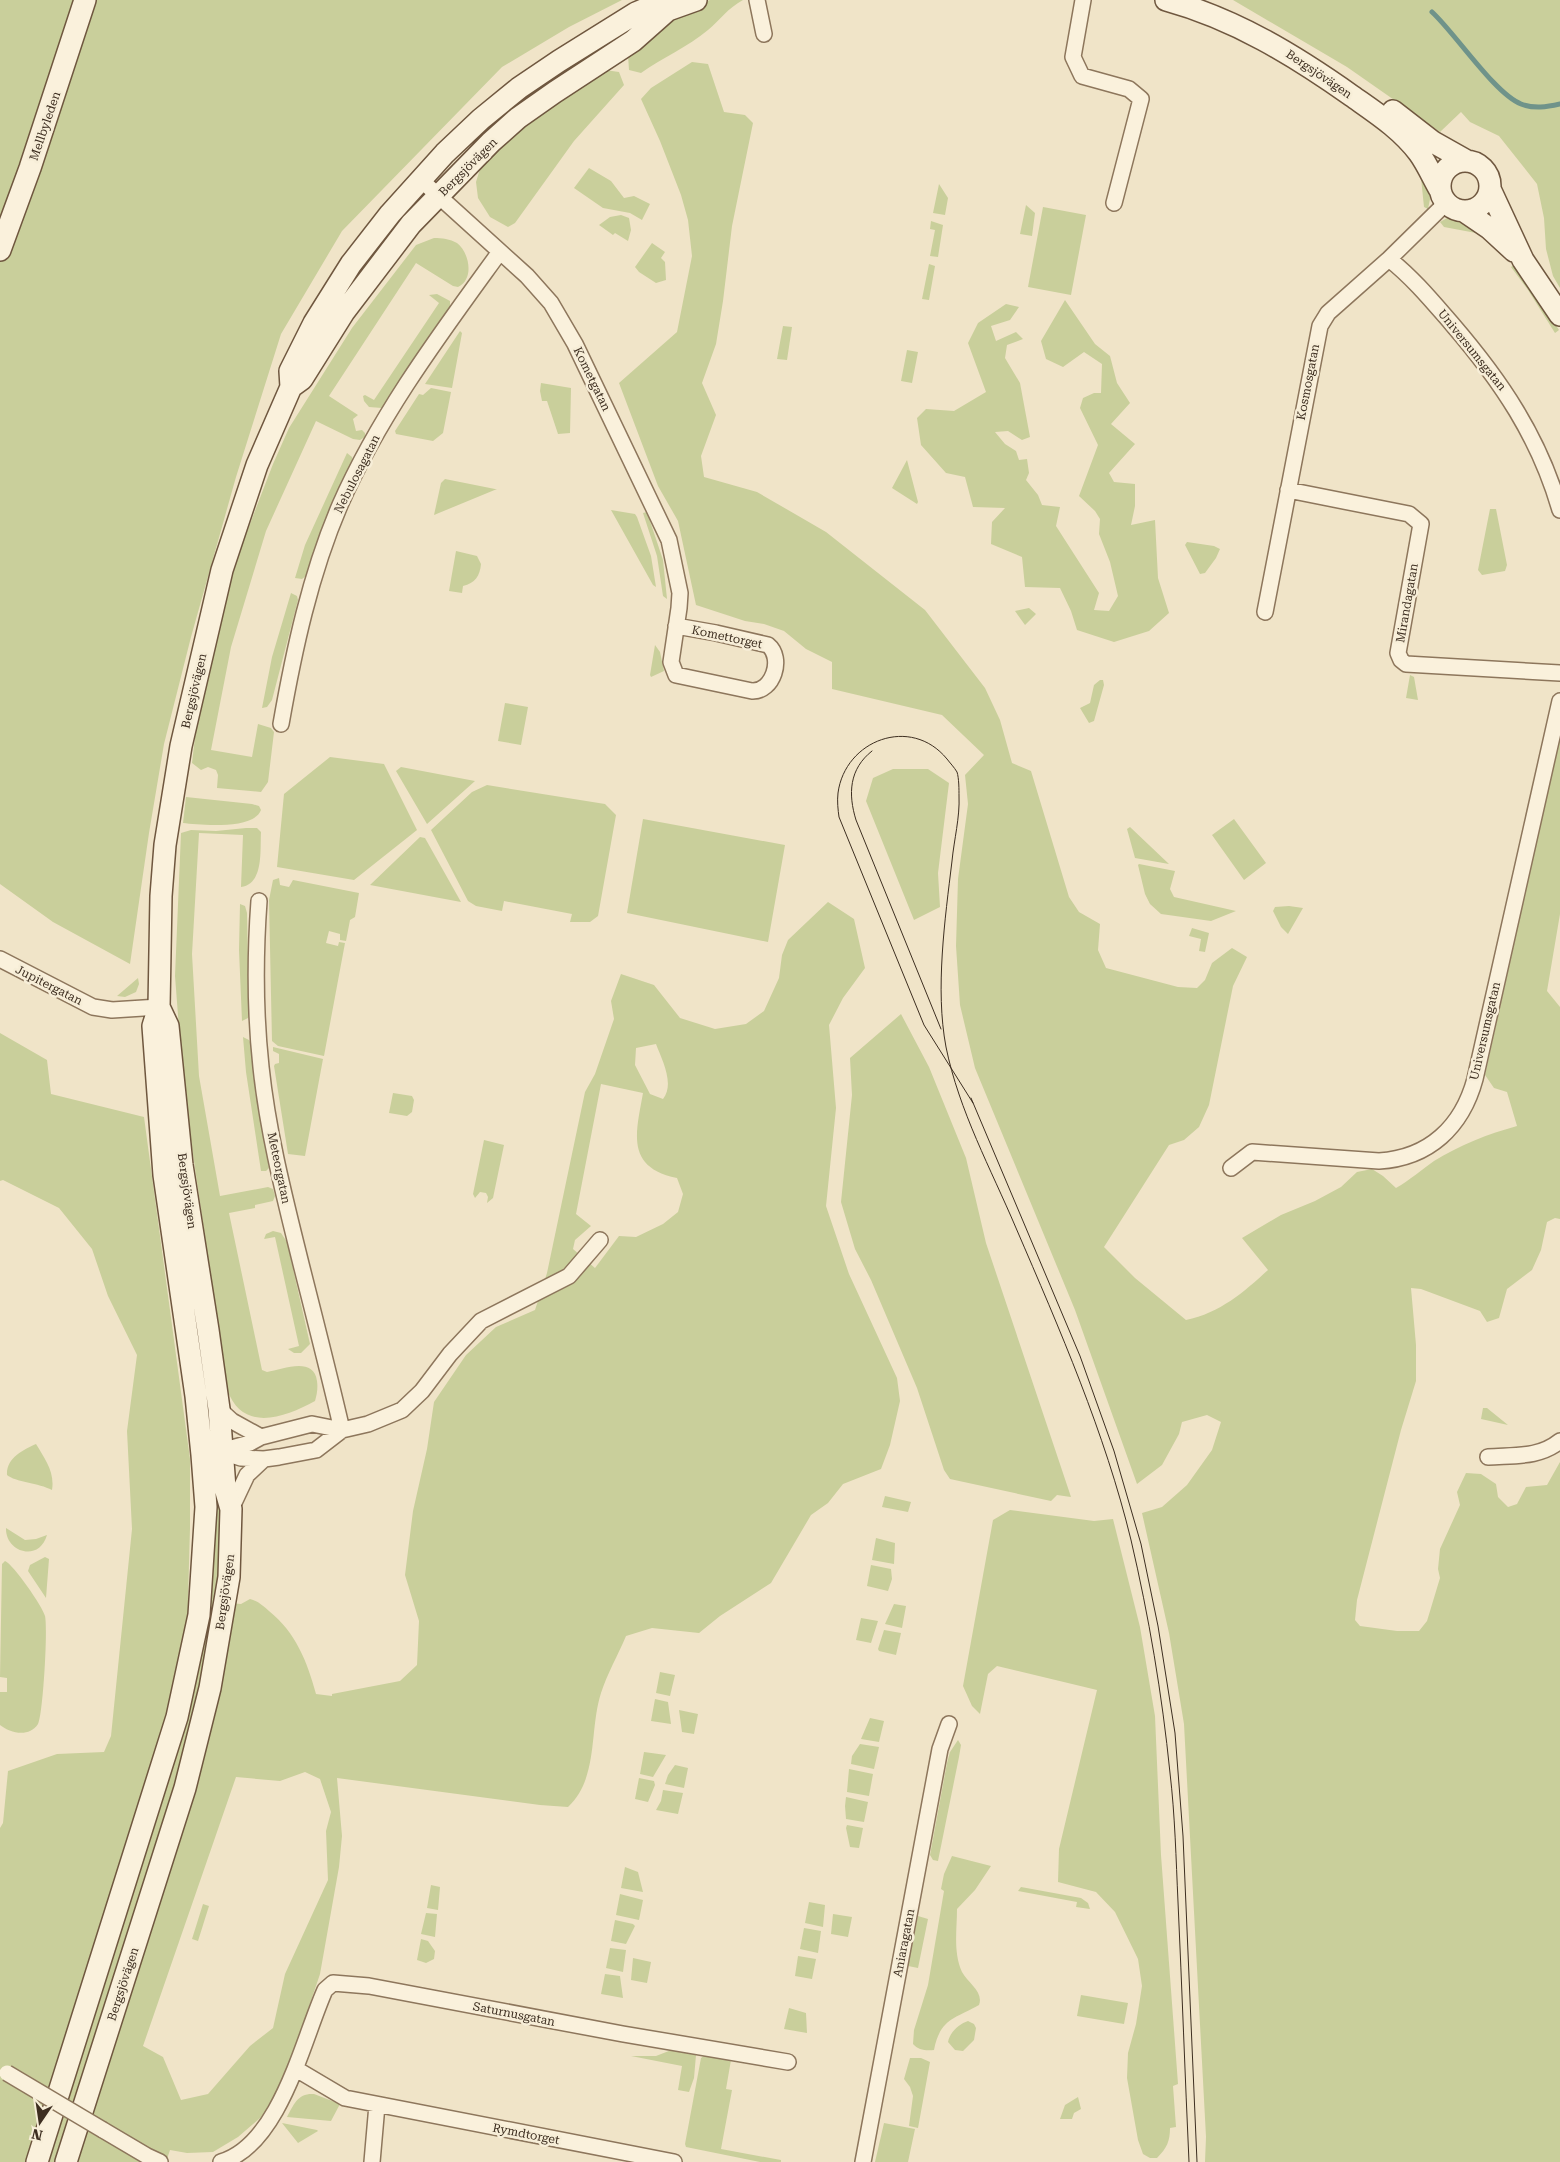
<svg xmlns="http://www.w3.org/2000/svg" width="1560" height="2162" font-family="'Roboto Serif',serif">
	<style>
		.green { fill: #c9cf9b; fill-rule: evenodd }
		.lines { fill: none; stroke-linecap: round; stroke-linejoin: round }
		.stream { stroke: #6f938a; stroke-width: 5 }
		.street-casing { stroke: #8d765c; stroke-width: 18 }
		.secondary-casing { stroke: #6f573f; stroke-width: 24 }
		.street { stroke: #faf1dc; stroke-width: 15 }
		.secondary { stroke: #faf1dc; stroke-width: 21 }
		.tram { stroke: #3d2e20; stroke-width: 1 }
		.street-bridge-casing { stroke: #8d765c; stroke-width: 18; stroke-linecap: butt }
		.street-bridge { stroke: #faf1dc; stroke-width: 15 }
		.labels { text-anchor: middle; stroke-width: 5; stroke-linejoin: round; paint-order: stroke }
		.street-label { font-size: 12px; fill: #3d2e20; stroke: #f7eed8 }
	</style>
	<rect width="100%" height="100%" fill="#f0e4c8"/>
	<path class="green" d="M0,0H622L569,27L502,67L342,231L281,334L236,477L191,637L164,744L149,833L130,964L53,922L0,884Z
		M710,0H743C728,8 720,20 708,30C688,47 662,58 641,73L629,70L628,55L676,12Z
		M1233,0H1560V288L1553,276L1546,249L1544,218L1537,184L1499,136L1470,122L1461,112L1440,132L1347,67Z
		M692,62L708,64L724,112L745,115L753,123L732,226L723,301L716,344L702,383L716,415L701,456L704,477L757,492L826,532L925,610L985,688L1000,720L1012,763L1031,771L1069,897L1079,912L1100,924L1098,950L1106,968L1178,987L1197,988L1205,980L1212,963L1232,948L1247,957L1233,986L1209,1105L1199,1127L1184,1140L1169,1145L1104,1247L1135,1278L1186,1320C1220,1313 1244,1292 1268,1270L1242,1238L1281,1215L1315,1201L1341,1187L1357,1172L1372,1169L1383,1176L1396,1188C1410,1180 1421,1170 1434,1161C1460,1145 1488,1134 1517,1126L1507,1092L1494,1088L1485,1075L1560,736V914L1547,991L1560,1007V1219L1555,1218L1547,1222L1541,1250L1532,1270L1507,1289L1499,1318L1487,1322L1480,1311L1421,1289L1411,1288L1416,1345V1381L1401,1430L1357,1600L1355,1620L1360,1626L1397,1631H1419L1427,1621L1440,1578L1438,1569L1440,1549L1460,1505L1457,1492L1466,1473L1481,1474L1496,1484L1498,1497L1508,1507L1517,1504L1526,1487L1547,1485L1560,1462V2162H1205L1206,2137L1184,1724L1169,1633L1142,1513L1162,1507L1187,1485L1212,1450L1221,1422L1207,1415L1182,1422L1179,1434L1162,1465L1137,1484L1075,1310L975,1068L960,1005L956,946L958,879L968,804L965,775L984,755L942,715L832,689V662L806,649L784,631L764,624L745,621L696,605L678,521L658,486L619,383L677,332L692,256L688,220L681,195L660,141L641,99L651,88Z
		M605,70L619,72L624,85L574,141L515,223L508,227L490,217L478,198L476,182L480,169L497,149L532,120Z
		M1408,148L1431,194L1428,209L1424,207L1421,178Z
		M589,168L611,181L624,198L634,196L650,204L642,220L630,213L603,208L574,188Z
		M939,184L948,198L945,215L933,213Z
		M1026,205L1035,213L1032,236L1020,234Z
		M1043,207L1086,215L1071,295L1028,287Z
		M621,215L629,218L631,230L628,241L615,233L613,235L599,225L610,217Z
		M1447,218L1461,219L1480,230L1476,233L1444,227L1440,222Z
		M931,221L943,225L938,257L930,256L935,230L930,229Z
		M434,238C442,238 450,239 457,243C469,252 475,279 458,287L453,286L416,263L329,396L358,415L353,419L356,431L362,430L365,433V437L360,440L353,439L316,421L266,531L231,647L211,750L252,757L258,724L271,728L274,732L268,782L261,792L217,788L218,775L216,770L208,767L201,770L192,763L198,712L228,588L238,555L273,464L289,428L352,328L416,245Z
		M652,243L665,252L661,258L665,262L666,280L656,283L639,272L635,267Z
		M929,264L935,266L929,300L922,299Z
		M1515,264L1559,330L1555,333L1528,290L1511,267Z
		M437,294L450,301V307L388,402L382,408L369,407L364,401L363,396L365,395L374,400L439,303L429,295Z
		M1065,300L1095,344L1110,356L1117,383L1130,403L1111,424L1135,444L1109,473L1114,482L1135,484V506L1131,525L1155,520L1158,578L1169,613L1149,631L1114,642L1077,630L1071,611L1060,588L1025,587L1022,557L991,544L992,522L1005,508L973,507L965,477L946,473L921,445L917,418L926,409L954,411L986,392L968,343L978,323L1006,304L1019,307L1010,320L991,326L996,341L1016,332L1023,339L1007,345L1005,358L1020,383L1030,437L1022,440L1008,431L995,432L1005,444L1016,451L1019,460L1027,459L1029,473L1026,480L1038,495L1042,505L1060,507L1056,526L1099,593L1094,610L1109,611L1118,596L1110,562L1099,534L1100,519L1095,511L1079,496L1098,445L1080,408L1083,398L1094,393H1101L1102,364L1084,352L1063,367L1046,359L1041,341Z
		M783,326L792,327L787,360L777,359Z
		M460,331L462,333L452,388L425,384Z
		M907,350L918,352L912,383L901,381Z
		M541,383L571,388L570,433L558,434L547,401H542L540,391Z
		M431,388L451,392L443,433L433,441L396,434L395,431L419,394L423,395Z
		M347,453L352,457L353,462L334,502L306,576L302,579L295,578L305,545Z
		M907,460L918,502L917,504L892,488Z
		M445,479L495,489H497L434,515L441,483Z
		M1490,509H1496L1507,565L1505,571L1482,575L1478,570Z
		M611,510L635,514L637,517L651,556L656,587L653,585Z
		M647,512L663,560L667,599L663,596L657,556L643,513Z
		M1187,542L1214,546L1220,549L1216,558L1205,573L1200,574L1185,545Z
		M456,551L477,556L481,564C480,576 475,583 463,586L462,593L449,591Z
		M291,593L297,596L298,600L272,700L267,707L262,708L272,657Z
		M1029,608L1036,614L1025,625L1015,611Z
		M655,645L660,652L664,671L651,677L650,675Z
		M1410,675L1414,677L1418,700L1406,698Z
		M1100,680H1103L1104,685L1094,721L1089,723L1080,708L1090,703L1094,685Z
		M505,703L528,707L521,745L498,741Z
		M330,757L384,764L417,830L354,880L277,867L284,794Z
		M401,767L475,781L427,824L396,771Z
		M893,769H928L949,783L938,873L940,907L914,920L866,801L873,778Z
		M487,785L605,804L616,815L598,916L590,922H570L572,914L504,901L502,911L476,906L468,901L431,830L472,792Z
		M186,797L252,804L259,806L261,810C254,830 200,825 183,823Z
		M643,819L785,845L768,942L627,913Z
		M1234,819L1266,863L1244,880L1212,835Z
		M1130,827L1169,864L1135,858L1127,829Z
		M246,828H257L261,832C260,850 264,884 241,887L243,835L199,833L192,954L199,1076L220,1196L268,1187L273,1189L275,1196L273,1201L255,1205V1208L229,1213L262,1370L267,1372C283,1369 314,1356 317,1381C318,1388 317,1394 315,1401C284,1418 242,1433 227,1389L187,1113L180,1041L175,976L181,833L191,830L216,831Z
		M420,837L425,838L461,902L370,885Z
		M1139,864L1175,871L1170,889L1174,897L1236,911L1211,921L1161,914L1150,904L1145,894L1138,865Z
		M279,878L280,885L289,887L293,880L359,893L355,917L350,920L346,941L340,940V934L329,931L326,943L338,946L339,942L345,943L324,1056L278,1046L272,1041L269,900L273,880Z
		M828,902L854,919L865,968L843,998L829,1025L836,1108L826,1206L849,1274L897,1378L900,1401L890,1445L881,1469L843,1484L828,1503L811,1515L771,1583L720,1616L699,1633L652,1628L626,1636C618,1655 607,1674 601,1693C589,1730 599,1778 568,1807L540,1805L337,1778L342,1836L339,1867L320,1974L287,2072L268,2111L238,2137L213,2152L187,2153L170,2150L166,2162H0V1828L3,1823L8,1771L57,1754L104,1752L111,1736L132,1529L127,1431L137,1355L108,1296L92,1249L59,1208L3,1180L0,1181V1033L47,1060L51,1094L144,1117L190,1459V1528L188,1599L207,1601L211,1497L219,1478L221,1534L217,1602L241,1604L250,1599C258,1601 263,1606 269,1611C296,1633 307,1661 316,1694L332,1696V1694L400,1681L417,1665L419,1621L405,1575L413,1511L427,1449L434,1402L466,1355L496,1327L535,1310L547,1273L585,1092L595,1074L614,1019L611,1001L621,974L654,985L680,1018L715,1029L746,1024L764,1011L779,978L782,955L788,940ZM656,1044C662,1060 675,1084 663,1099L650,1094L635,1065L636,1048ZM601,1084L643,1093C636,1133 625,1167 677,1178L683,1194L678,1212L663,1224L636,1237L619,1236L595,1268L573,1249L575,1240L591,1226L576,1214ZM305,1772L320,1779L331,1812L326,1831L328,1880L285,1974L273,2028L250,2046L208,2094L181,2100L163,2057L143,2046L236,1777L280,1781Z
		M240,904L245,906L247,913L249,1012L248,1018L242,1021L239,950Z
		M1289,906L1303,908L1288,934L1281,927L1273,911L1275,907Z
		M1192,928L1209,933L1205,952L1199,951L1201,939L1189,936Z
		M138,978L139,984L136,992L125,997L117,996Z
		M901,1014L929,1067L966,1158L986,1243L1071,1497L1057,1495L1051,1501L950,1479L944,1470L917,1388L871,1280L855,1249L841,1202L852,1095L850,1058Z
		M243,1037L249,1040L251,1044L256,1095L268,1162L269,1168L266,1171H261L246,1072Z
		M273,1047L323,1059L305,1156L288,1154L274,1066L275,1064L279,1063V1054L273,1051Z
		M393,1093L412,1096L414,1100L412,1112L407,1116L389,1113Z
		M484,1140L504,1145L493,1198L487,1203L488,1197L486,1193L480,1192L475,1198L473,1194Z
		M273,1231L281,1233L287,1242L310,1344L301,1353H294L288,1349L299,1346L275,1237L264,1239L266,1234Z
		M1483,1408H1487L1508,1425L1481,1419Z
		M36,1444C45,1459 55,1472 52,1490C39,1483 15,1482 7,1475C6,1458 23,1450 36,1444Z
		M885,1496L911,1502L908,1512L882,1507Z
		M1010,1510L1094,1521L1113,1519L1140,1627L1155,1716L1161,1855L1178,2084L1173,2086L1176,2127L1170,2128C1170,2141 1167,2148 1157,2158H1150L1143,2154L1138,2140L1127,2078L1128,2053L1136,2024L1142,1986L1138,1959L1115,1912L1096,1892L1058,1882L1059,1849L1097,1690L997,1666L988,1674L980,1714L972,1706L963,1686L993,1520Z
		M6,1528L25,1540L36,1539L47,1535C39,1563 5,1552 6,1528Z
		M876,1538L895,1543L894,1564L872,1560Z
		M45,1557L49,1559L46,1598L28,1571L30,1565Z
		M5,1561C13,1564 43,1607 45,1616C48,1628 43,1714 38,1724C29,1738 10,1733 0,1725V1692H7V1678L0,1677L2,1564Z
		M871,1565L891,1569L892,1579L888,1591L867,1586Z
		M894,1604L906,1606L902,1628L885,1624Z
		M861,1618L878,1621L871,1643L856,1640Z
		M884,1630L901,1633L896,1655L879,1651L878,1649Z
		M660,1672L675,1675L670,1696L656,1693Z
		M655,1699L668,1702L671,1724L651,1721Z
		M679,1710L698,1714L694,1734L682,1732Z
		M870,1718L884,1721L879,1742L861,1739Z
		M958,1740L961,1745L959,1757L938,1861L933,1860L930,1855L947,1763L950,1752Z
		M860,1744L879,1747L874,1769L851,1764L852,1756Z
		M644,1752L666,1755L653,1777L640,1774Z
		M675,1765L688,1768L684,1788L665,1784L668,1775Z
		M849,1769L873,1774L869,1796L847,1792Z
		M639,1778L654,1781L655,1785L648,1802L635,1799Z
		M663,1790L683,1793L678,1814L656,1810L661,1801Z
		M846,1797L868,1802L864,1822L846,1819L845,1806Z
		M847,1825L863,1828L859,1848L850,1847L846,1828Z
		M952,1856L991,1866L975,1890L957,1909C957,1930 953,1952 962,1972C968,1983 984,1992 979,2005C954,2019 940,2019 934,2050C926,2051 918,2050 913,2044L914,2030L928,1985L944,1891L941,1889L944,1874Z
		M625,1867L638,1872L643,1892L621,1888Z
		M431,1885L440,1887L438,1910L427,1908Z
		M1021,1887L1081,1898L1088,1903L1090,1909L1076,1907L1077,1902L1018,1891Z
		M620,1894L643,1900L639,1920L616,1915Z
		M809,1902L825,1905L823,1927L805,1923Z
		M203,1904L209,1906L198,1941L192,1939Z
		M426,1913L437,1914L435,1937L421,1934Z
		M833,1914L852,1917L848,1937L831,1934Z
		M918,1916L928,1919L918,1968L908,1966Z
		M615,1920L633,1924L635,1926L626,1944L611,1941Z
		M804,1928L821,1931L818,1953L800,1949Z
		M421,1939L428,1941L435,1951L434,1959L426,1963L417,1960Z
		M610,1948L626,1950L623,1972L606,1968Z
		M798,1956L816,1959L812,1979L795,1976Z
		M633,1958L651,1962L647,1983L631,1980Z
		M605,1974L620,1976L623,1998L601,1994Z
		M1081,1995L1128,2003L1124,2024L1077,2016Z
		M789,2008L806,2013L807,2033L784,2029Z
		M968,2021L974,2024L976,2028L974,2040L963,2051L955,2050L948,2042C950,2032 959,2024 968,2021Z
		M674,2049L696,2055L694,2078L689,2092L678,2090L682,2066L631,2056H656Z
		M705,2055L731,2060L726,2089L732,2090L721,2149L781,2160V2162H760L686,2147L685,2144L701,2058Z
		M910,2058H921L930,2062L918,2128L909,2126L913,2096L910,2087L904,2079Z
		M314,2094L340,2104L331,2121L287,2117C294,2104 298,2093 314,2094Z
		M1078,2097L1081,2109L1074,2113L1072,2119H1060L1065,2105Z
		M282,2123L317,2130L318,2131L298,2143Z
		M884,2123L915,2129L908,2162H875Z"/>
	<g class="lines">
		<path class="stream" d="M1432,12C1455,33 1495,94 1521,104C1534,109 1547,107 1560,104"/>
		<defs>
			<path id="street" d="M757,0L764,34
				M1083,0L1073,57L1082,76L1129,89L1141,99L1114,203
				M421,180L527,276L551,303L575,344L669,540L680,593L679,608L671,662L676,675L752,691C773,692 784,658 768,645L716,633L676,626
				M1389,259C1413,278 1432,301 1452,324C1501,381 1539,437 1560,510
				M1288,490L1409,514L1421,524L1398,653L1401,660L1406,664L1560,673
				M1265,612L1320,326L1328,313L1389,259L1446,203
				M281,724C294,650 310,575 340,505C380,414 441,333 499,253
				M259,901C255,956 255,1012 261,1067C268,1134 285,1199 301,1264C315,1319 329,1374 342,1430
				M0,959L93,1007L112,1010L159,1007
				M1231,1168L1252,1152L1379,1161C1429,1158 1462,1127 1475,1079L1560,701
				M219,1409L232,1421L261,1437
				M222,1452L241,1458L264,1459L279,1457L316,1450L342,1430
				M213,1453L250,1443L261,1437L312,1424L342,1430L368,1424L402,1410L422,1391L450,1354L481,1321L569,1276L600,1240
				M1488,1457C1515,1455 1539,1458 1560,1441
				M231,1509L247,1475L264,1459
				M296,2069L345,2098L674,2162
				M103,2130L147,2156L160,2162
				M221,2162C280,2145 303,2039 325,1990L333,1983L369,1986L623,2034L788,2062
				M372,2162L377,2105
				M863,2162L940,1749L949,1724"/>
			<path id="secondary" d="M1166,0C1235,19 1294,55 1352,96C1376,113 1401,129 1419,153C1427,164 1433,178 1440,190
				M1393,111L1433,142L1465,160
				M1440 186a25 25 0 1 1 50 0a25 25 0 1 1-50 0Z
				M1490,189L1523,260L1560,315
				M1464,211L1489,228L1514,251
				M0,250L30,168L85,0
				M291,387L302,379L344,312L411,224L491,142L518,118L555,92L633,41L668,10L696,0
				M37,2162L177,1717L199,1615L206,1507L202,1455L196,1396L164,1175L153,1026L159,1007L161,896L165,845L181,746L222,570L257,465L291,387L290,371L314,323L351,264L390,214L445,153L481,119L519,88L559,61L636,13L666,0
				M66,2162L185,1788L210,1688L229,1577L231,1509L225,1488L219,1409L208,1330L182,1165L168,1026L159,1007"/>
		</defs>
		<use href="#street" class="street-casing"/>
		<use href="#secondary" class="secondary-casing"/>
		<use href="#street" class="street"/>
		<use href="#secondary" class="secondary"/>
		<path class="tram" d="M872,751C849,769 848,794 856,820L941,1029
			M971,1098L1080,1356L1114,1451L1141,1544L1158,1626L1175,1733L1183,1836L1197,2162
			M973,1103C957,1077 940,1051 924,1025L839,817C838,810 837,801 838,793C845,740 911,715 947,759C950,763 954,767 957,772C959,778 959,790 959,796C960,817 954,840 952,861C945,919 935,989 946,1047C959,1111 991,1169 1016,1228C1060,1330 1105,1433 1131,1540C1149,1617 1162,1694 1170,1773C1175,1815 1176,1859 1178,1902C1182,1989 1185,2075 1189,2162"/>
		<defs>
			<path id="street-bridge" d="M7,2073L103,2130"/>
		</defs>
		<use href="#street-bridge" class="street-bridge-casing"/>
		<use href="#street-bridge" class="street-bridge"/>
	</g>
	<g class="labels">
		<g class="street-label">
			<text transform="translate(1319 74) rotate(34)" y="4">Bergsjövägen</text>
			<text transform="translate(45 126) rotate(-71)" y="4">Mellbyleden</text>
			<text transform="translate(468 167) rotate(-45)" y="4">Bergsjövägen</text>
			<text transform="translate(1472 350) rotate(51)" y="4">Universumsgatan</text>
			<text transform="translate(592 379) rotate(64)" y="4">Kometgatan</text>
			<text transform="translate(1308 382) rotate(-79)" y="4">Kosmosgatan</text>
			<text transform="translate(357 474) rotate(-63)" y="4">Nebulosagatan</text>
			<text transform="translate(1407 603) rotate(-80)" y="4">Mirandagatan</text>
			<text transform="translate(727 637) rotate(12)" y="4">Komettorget</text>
			<text transform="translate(194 691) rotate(-77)" y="4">Bergsjövägen</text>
			<text transform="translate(49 985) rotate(27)" y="4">Jupitergatan</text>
			<text transform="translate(1485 1031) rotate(-77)" y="4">Universumsgatan</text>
			<text transform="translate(279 1168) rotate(78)" y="4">Meteorgatan</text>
			<text transform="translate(187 1191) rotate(82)" y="4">Bergsjövägen</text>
			<text transform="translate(225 1592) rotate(-82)" y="4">Bergsjövägen</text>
			<text transform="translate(904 1943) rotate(-79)" y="4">Aniaragatan</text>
			<text transform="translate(123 1984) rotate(-72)" y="4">Bergsjövägen</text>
			<text transform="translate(514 2014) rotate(11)" y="4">Saturnusgatan</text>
			<text transform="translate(526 2134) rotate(11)" y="4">Rymdtorget</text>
		</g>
	</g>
	<g transform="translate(40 2122) rotate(193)" stroke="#f7eed8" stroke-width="4" paint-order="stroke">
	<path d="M0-4L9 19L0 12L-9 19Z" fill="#3d2e20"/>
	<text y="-8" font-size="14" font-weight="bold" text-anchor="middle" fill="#3d2e20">N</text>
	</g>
</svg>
